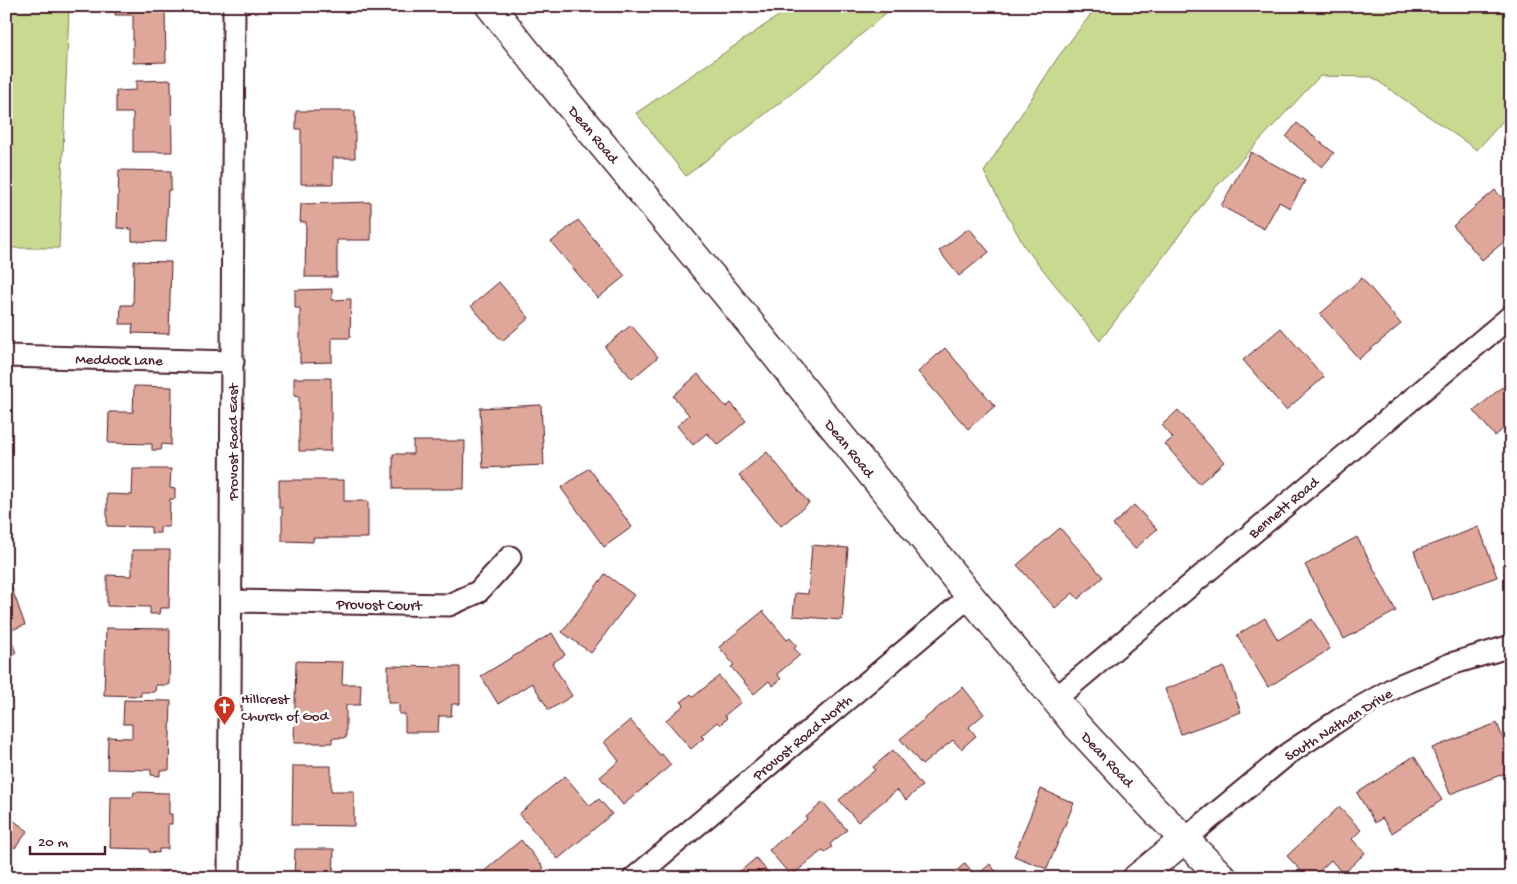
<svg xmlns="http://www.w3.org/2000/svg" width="1517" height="884" font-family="'Gochi Hand',sans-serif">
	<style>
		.green { fill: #c7da8f; stroke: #887c5d }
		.building { fill: #dfa69a; stroke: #4a1f2b }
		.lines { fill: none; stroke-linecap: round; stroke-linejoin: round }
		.street-casing { stroke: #4a1f2b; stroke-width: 25 }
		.secondary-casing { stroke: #4a1f2b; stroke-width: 31 }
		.street { stroke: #fff; stroke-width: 21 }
		.secondary { stroke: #fff; stroke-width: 28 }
		.labels { text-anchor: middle; stroke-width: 5; stroke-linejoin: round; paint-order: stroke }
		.street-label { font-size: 15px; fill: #4a1f2b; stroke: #fff }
		.poi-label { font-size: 15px; fill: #4a1f2b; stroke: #fff; text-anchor: start }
	</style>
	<rect width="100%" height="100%" fill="#fff"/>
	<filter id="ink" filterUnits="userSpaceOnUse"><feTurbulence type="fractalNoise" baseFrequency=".02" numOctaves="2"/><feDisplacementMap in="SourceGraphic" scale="10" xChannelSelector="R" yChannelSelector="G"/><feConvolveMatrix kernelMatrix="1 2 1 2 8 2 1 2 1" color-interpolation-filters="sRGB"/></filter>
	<g filter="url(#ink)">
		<path class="green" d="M793,6H894L810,79L686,176L636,113Z
			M1097,6H1499L1511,22V112L1477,150L1372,77L1320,76L1214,189L1100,341L1024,246L984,172L1058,57Z
			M69,10L59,248H6V12Z"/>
		<path class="building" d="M115,6H169V9H165L166,62L133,63V15H115Z
			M171,80L172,152H133V113H116V91L136,90V81Z
			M296,111H355V158H333V184H301V129H296Z
			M1297,123L1334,153L1322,167L1286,137Z
			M1251,152L1305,181L1290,208L1279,202L1264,229L1221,206Z
			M119,170L171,171V190H168L166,242L132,241V229L117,228Z
			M1495,190L1511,208V236L1482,260L1453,226Z
			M371,202V240H337V277H305L306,222H300L301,204Z
			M578,220L625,276L598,298L551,242Z
			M969,228L989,252L959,276L939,251Z
			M134,261L171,262L169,334L132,333L133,324H120L121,305H133Z
			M1362,278L1401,324L1359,359L1320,314Z
			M499,282L529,318L502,341L471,306Z
			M332,289V300L351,299L350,338H332V362L300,363V308H295V290Z
			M631,325L658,357L632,379L605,347Z
			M1281,328L1324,377L1286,410L1243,360Z
			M945,348L995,406L968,429L918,372Z
			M698,374L726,407L731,403L746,421L718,445L707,433L693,445L677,426L689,415L673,396Z
			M294,378H331V451H299V397L294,396Z
			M134,386L172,387L171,445L162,444L161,450H152V444L108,443L109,412H133Z
			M1502,387L1511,397V422L1495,436L1474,411Z
			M541,405L544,465L483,468L480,408Z
			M1178,410L1224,462L1199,484L1165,444L1173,438L1162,425Z
			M413,441H465L464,489H393V454H413Z
			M767,452L809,503L781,526L739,475Z
			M589,468L632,527L604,547L561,488Z
			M133,469H171L170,488L175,489V499H170L169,527H160V533H151V527L107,526V494L132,495Z
			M279,480H344V501H368V538H313V542L282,541V507H279Z
			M1134,505L1157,529L1135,549L1113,525Z
			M1479,527L1497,577L1432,600L1414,551Z
			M1060,528L1103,577L1078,599L1073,593L1055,608L1017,565Z
			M1357,537L1396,611L1344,639L1305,565Z
			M812,545L848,548L842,620L793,616L795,593L808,594Z
			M132,550H170L169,608H160L159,614H150V607L107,606V575L132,576Z
			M605,574L634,595L591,653L562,632Z
			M11,586L25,625L8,631L16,653L6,656V587Z
			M763,611L787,640L790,638L797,646L794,648L800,655L777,674L781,679L773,686L769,681L754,694L731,667L734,665L719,647Z
			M1265,618L1278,640L1312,619L1330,649L1268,687L1237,635Z
			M106,628L170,629L169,685H156L155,692H141V696L104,695Z
			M552,633L565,655L552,663L572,696L549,710L532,683L498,704L481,676Z
			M296,661L343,662L342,684H361L360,705H346V738H332V743H294Z
			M388,666L460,667V704H452L451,716H439L438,732H405V714H399V703H388Z
			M1224,667L1241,712L1181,734L1165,689Z
			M719,676L741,702L724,716L727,718L720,725L717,722L701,736L704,738L691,749L666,720L684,705L681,702L691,694L693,697Z
			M963,687L984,714L969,727L976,736L961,749L953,740L922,765L900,739Z
			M124,700L171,701L169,770H160V776L151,775V770L107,769L108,737L132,738V724H123Z
			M630,720L660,755L662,754L671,765L623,805L600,777L619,761L604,742Z
			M1497,723L1511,759V771L1450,794L1432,748Z
			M893,750L922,786L906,800L897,790L858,822L839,800L875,770L873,767Z
			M1414,756L1442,800L1392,833L1382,818L1375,823L1357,793Z
			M293,766H331V791H354V826L292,825Z
			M565,776L590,806L599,799L612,814L558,859L519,814Z
			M1041,789L1074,803L1047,869L1014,856Z
			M134,792L169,793V814H172V824H168V849H159V853L149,852V849L110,848L111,797H133Z
			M823,802L847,830L830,844L832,847L825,852L823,850L791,876L769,850L807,819L806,817Z
			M1339,807L1361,830L1352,839L1365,853L1343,874L1331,860L1312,878H1308L1287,856Z
			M6,815L28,831L15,848L6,841Z
			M521,840L544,868L532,878H476Z
			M295,849H334L333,878H294Z
			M756,858L773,878H732Z
			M965,863L976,876L990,864L1001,878H949Z
			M131,872H166V878H131Z"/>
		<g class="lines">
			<defs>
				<path id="street" d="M6,356L233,362
					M231,601L449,605L478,592L510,557
					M1055,699L1511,316
					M1185,839L1289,753L1345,716L1396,687L1451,664L1511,646
					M229,878L234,6
					M634,878L970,596"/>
				<path id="secondary" d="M490,6L562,96L728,296L970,596L1055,699L1077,726L1154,809L1223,878
					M1137,878L1185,839"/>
			</defs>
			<use href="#street" class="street-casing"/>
			<use href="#secondary" class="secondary-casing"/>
			<use href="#street" class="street"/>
			<use href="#secondary" class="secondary"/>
		</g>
	</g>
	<defs>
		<symbol id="church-pin" viewBox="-11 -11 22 30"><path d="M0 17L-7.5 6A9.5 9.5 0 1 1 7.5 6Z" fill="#c8321e" stroke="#fff"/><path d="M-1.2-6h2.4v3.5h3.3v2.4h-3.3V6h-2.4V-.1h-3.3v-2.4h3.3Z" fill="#fff"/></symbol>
	</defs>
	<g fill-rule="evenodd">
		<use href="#church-pin" x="212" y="694" width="25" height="34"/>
	</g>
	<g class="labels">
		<g class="street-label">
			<text transform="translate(594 134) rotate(50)" y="5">Dean Road</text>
			<text transform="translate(119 359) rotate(1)" y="5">Meddock Lane</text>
			<text transform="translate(232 442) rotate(-90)" y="5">Provost Road East</text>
			<text transform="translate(850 448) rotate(51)" y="5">Dean Road</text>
			<text transform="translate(1283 507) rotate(-40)" y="5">Bennett Road</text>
			<text transform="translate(379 604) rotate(1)" y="5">Provost Court</text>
			<text transform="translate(1338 724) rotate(-32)" y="5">South Nathan Drive</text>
			<text transform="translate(802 737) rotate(-40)" y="5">Provost Road North</text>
			<text transform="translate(1108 759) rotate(47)" y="5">Dean Road</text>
		</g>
		<g class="poi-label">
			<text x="241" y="703">Hillcrest<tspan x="241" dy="17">Church of God</tspan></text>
		</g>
	</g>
	<rect width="1517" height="884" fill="none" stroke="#fff" stroke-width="25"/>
	<rect x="12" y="12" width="1492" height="859" fill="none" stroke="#4a1f2b" stroke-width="2" filter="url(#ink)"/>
	<path d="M30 846v8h75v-8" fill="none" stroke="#4a1f2b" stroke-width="2.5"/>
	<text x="38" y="846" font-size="15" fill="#4a1f2b" stroke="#ffffff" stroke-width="4" paint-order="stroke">20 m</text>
</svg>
